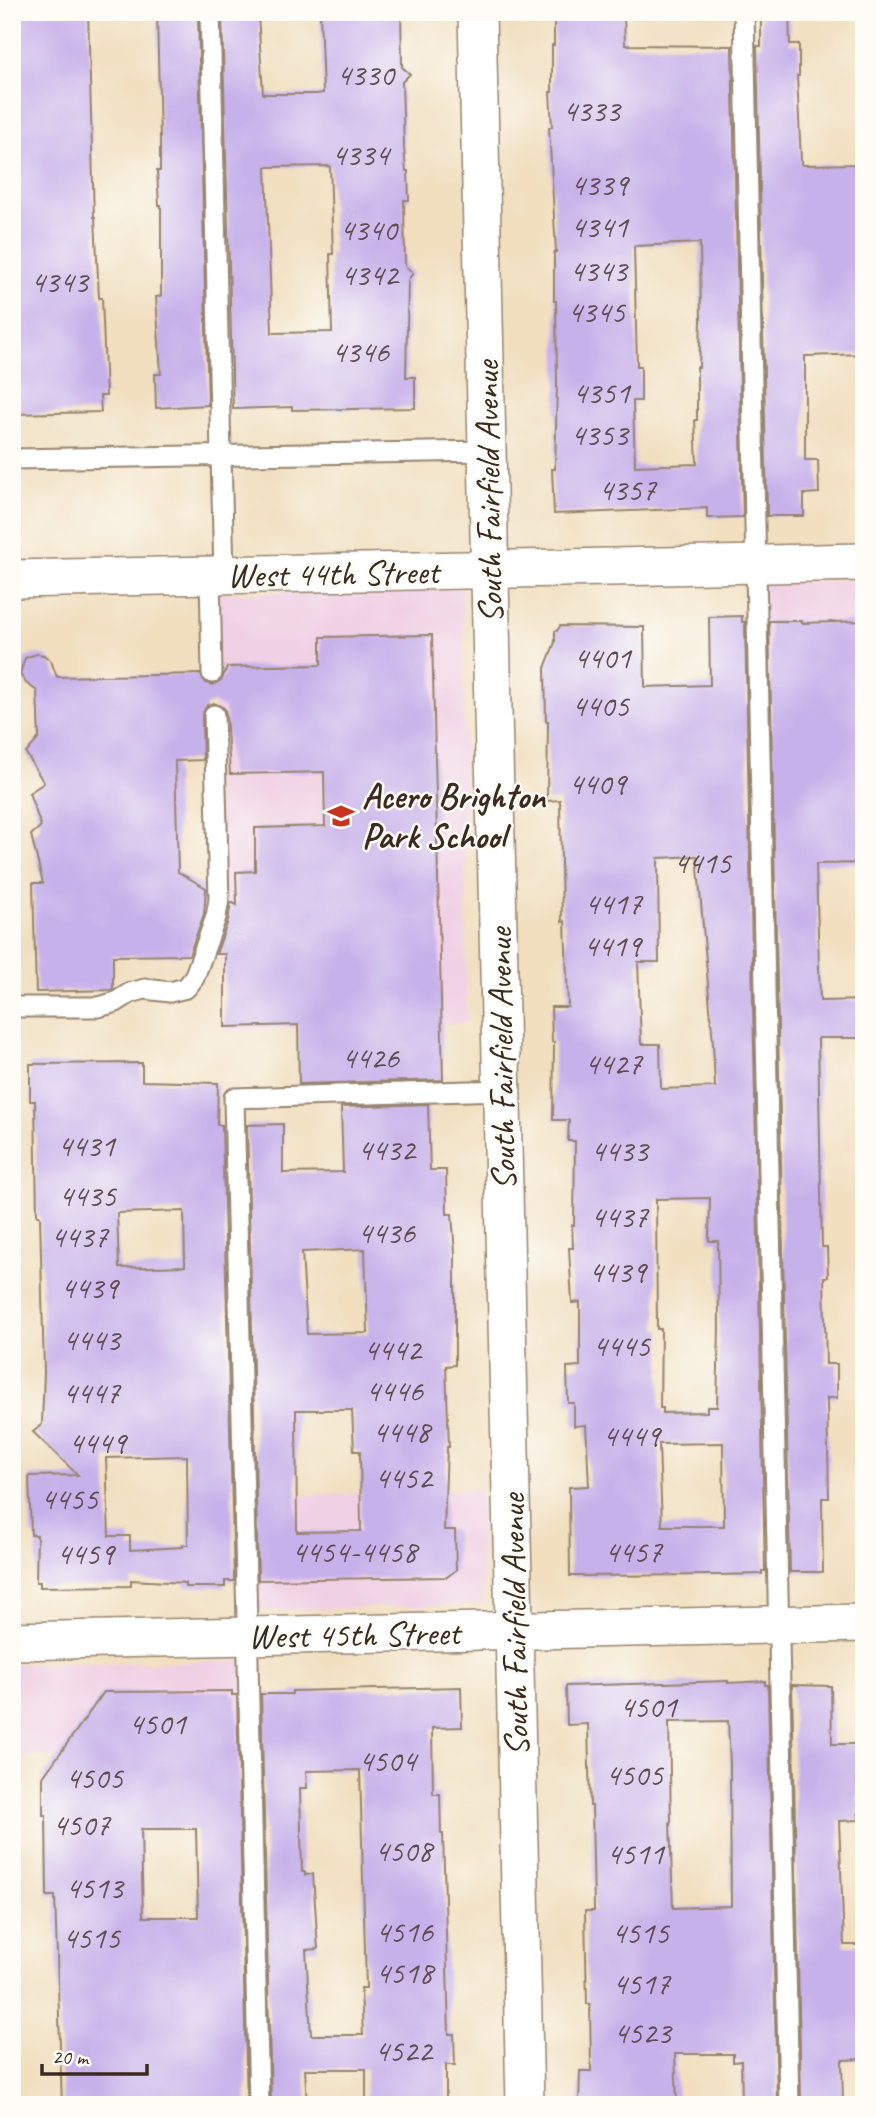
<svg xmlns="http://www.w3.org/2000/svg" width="876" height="2117" font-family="Caveat,sans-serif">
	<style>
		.built { fill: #f0d0e4 }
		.building { fill: #c7b1ea; fill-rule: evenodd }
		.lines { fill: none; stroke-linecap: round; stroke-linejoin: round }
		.lane-casing { stroke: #96846f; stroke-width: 23 }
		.street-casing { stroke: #96846f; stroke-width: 40 }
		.lane { stroke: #fff; stroke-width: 19 }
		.street { stroke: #fff; stroke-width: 37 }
		.labels { text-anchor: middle; stroke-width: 5; stroke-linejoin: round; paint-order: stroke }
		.number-label { font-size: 32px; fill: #5e4c51 }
		.street-label { font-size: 35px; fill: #3b2a1e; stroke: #fdfcf7 }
		.poi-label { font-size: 35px; font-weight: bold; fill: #3b2a1e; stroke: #fdfcf7; text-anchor: start }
	</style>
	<rect width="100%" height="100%" fill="#fdfcf7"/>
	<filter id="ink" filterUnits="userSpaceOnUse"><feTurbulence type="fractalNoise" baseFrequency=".0143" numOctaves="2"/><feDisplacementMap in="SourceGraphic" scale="14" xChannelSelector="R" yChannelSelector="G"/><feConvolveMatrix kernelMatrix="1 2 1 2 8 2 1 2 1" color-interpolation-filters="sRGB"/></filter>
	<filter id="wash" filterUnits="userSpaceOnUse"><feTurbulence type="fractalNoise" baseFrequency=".00686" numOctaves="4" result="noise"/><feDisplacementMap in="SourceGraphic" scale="28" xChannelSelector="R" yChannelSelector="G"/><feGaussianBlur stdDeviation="1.57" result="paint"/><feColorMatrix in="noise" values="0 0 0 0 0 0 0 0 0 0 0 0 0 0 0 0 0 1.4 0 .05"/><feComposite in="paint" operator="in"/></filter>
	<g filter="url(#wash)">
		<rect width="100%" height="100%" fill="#f1dfc0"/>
		<path class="built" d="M864,580V675L758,677L756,581Z
			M463,589L467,1023L224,1031L210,593Z
			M480,1489L483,1604L246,1611L243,1497Z
			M248,1661L250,1754L12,1757V1664Z"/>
		<g id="blocks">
			<path class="building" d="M12,12H88L94,217H95L99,298H102L106,396H100L101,412L12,414V380H16V318H12V261H18L14,146L12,147Z
				M157,12H191V18H198L208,405L156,408L155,374H161L156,297L161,296V205H159L157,171H160V139Z
				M320,12H401L402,67L410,74L402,82L404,147L406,171H408L409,200H404L405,266L413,273L408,280L406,377H415V408L292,410V407L233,409L222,16L258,14L263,94H316L323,93ZM330,166L333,254H330L332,332L272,333L266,167Z
				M554,12H624L625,45L732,46L743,517L707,518V508L554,514L552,469H555L557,383L556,301H554V252H556L549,127H552L550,92H552V45H554ZM700,243L701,322L699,367H697V420H695L697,464L635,466L633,401H641V366H637L634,246Z
				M761,12H789L790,44H799V76H797L801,161H802V165L864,164V354L805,356V460H818L819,493L804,494V516H767L757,46H761Z
				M742,616V622H745L765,1571H762V1574L717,1575L570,1576L569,1487L589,1486L586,1425L574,1426V1403H568L567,1367L580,1366V1302L572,1303L569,1248H573L572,1225H574L575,1141H568L569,1120H553L554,1042H552L551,1007H568L565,921L562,922L560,800L547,801L548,721H546L545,668L555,642V631H557L560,626L644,627L645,687L710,685L709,617ZM697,856L713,1043L715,1087L661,1089L660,1044H641L638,962H659L658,858ZM710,1198L709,1241H718L719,1327L717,1407H707V1412L663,1413V1408H660L661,1329H657L656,1199ZM723,1443L724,1526H662L659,1444Z
				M769,621H802V623L864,621V863L816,864L820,1001L864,1000V1038H818L822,1247H827L828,1277H824L826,1364H837V1398H827L829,1498H822L823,1572H790Z
				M432,635L443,1080L299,1084L298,1025L225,1027V954H216L228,921L231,902L237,905L236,872L255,871V828L325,826L324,772L230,774L226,714L224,708L214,703L207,705L202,715L203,760L175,761L178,872L206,888L204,914L189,955L113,956V989L111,990L36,992L33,883H43L31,835L41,826L29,793L44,783L26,753L39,738L37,691L26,683L20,674L25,658L36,654L44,655L51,661L57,677L200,674L206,683L213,685L222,679L227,667L321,665V637Z
				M142,1063V1081L218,1083L217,1125H222L234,1581H225V1587H185V1583L131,1580V1586L40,1587V1582H36L37,1535H31L29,1476L78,1475L33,1432L42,1424L44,1372L40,1216H37L35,1101H30V1064ZM184,1211L185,1266L119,1268L117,1213ZM187,1456L188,1545H183V1547L130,1550V1536H109L106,1458Z
				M428,1104L430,1170H446L447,1214H452L455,1253V1365L446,1366L449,1447H447L444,1530H455L456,1570L447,1577L258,1580L247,1125L283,1124V1173L343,1172L341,1107ZM365,1249L368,1333L307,1334L302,1252ZM296,1410H352L354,1451H360L361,1531L297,1532Z
				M728,1681V1683L765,1681V1685H768L777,2102H742L741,2061L733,2062V2054H675L677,2101L579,2104L580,2071H591L590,2004H587L585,1911H594L592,1806H590L588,1724L567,1725L566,1686ZM728,1721L730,1764L731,1906L673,1908L670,1822H671L669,1722Z
				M792,1685L831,1686L832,1744H864V1778H857L859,1820L839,1821L844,1945H864V2059L842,2060L843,2104H806V2101H801Z
				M461,1687L462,1727L432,1728L433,1794H440L441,1834H443L449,2034H454L455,2065H446V2105H366V2069H305L307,2105H271L261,1694H292V1691ZM360,1770L366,1988H361L363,2035H311L306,1950L318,1949L313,1874L305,1875V1872H302L300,1788H307L306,1771Z
				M232,1691V1695H237L247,2105H62L55,1896H47L46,1815H43V1777L104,1692ZM141,1829H196L198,1917H143Z"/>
		</g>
	</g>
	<g filter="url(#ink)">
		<use href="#blocks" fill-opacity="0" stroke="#96846f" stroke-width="2"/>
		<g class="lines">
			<defs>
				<path id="lane" d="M210,12L224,575
					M744,12L789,2105
					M12,459L487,451
					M210,575L212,673
					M12,1007H99L116,1002L130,993L145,989L170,992L186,988L194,978L216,917L219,899L214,715
					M259,2105L234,1098L502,1090"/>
				<path id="street" d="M477,12L525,2105
					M12,579L864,562
					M12,1641L864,1623"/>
			</defs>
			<use href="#lane" class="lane-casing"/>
			<use href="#street" class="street-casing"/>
			<use href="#lane" class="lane"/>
			<use href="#street" class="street"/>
		</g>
	</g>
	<defs>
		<symbol id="school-bare" viewBox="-9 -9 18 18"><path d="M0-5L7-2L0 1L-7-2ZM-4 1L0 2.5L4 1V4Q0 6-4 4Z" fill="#c8321e" stroke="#fdfcf7" stroke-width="2.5" paint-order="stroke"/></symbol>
	</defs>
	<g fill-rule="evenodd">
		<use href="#school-bare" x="322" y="797" width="38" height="38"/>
	</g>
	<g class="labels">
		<g class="number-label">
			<text x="365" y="85">4330</text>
			<text x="591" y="121">4333</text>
			<text x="360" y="165">4334</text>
			<text x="599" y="195">4339</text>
			<text x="599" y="237">4341</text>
			<text x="368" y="240">4340</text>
			<text x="598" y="281">4343</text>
			<text x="369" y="285">4342</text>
			<text x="59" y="292">4343</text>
			<text x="596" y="322">4345</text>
			<text x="360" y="362">4346</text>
			<text x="601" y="403">4351</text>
			<text x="599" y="445">4353</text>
			<text x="627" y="500">4357</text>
			<text x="602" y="668">4401</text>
			<text x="600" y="716">4405</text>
			<text x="597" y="794">4409</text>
			<text x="702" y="873">4415</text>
			<text x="613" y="914">4417</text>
			<text x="612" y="956">4419</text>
			<text x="370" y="1068">4426</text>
			<text x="613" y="1074">4427</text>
			<text x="86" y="1156">4431</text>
			<text x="386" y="1160">4432</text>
			<text x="619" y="1161">4433</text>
			<text x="87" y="1206">4435</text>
			<text x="619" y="1227">4437</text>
			<text x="386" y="1243">4436</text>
			<text x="79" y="1247">4437</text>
			<text x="617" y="1282">4439</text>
			<text x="89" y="1298">4439</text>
			<text x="91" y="1350">4443</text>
			<text x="621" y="1356">4445</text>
			<text x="392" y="1360">4442</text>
			<text x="394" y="1401">4446</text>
			<text x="91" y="1403">4447</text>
			<text x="401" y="1442">4448</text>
			<text x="631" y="1446">4449</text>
			<text x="97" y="1453">4449</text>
			<text x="403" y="1488">4452</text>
			<text x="69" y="1509">4455</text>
			<text x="354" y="1562">4454-4458</text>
			<text x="633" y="1562">4457</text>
			<text x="85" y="1564">4459</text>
			<text x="648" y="1717">4501</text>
			<text x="157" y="1734">4501</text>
			<text x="387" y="1771">4504</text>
			<text x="634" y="1785">4505</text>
			<text x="94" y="1788">4505</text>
			<text x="81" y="1835">4507</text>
			<text x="403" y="1861">4508</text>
			<text x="635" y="1864">4511</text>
			<text x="94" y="1898">4513</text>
			<text x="404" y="1942">4516</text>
			<text x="640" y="1943">4515</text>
			<text x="91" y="1948">4515</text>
			<text x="404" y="1983">4518</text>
			<text x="641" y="1994">4517</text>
			<text x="642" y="2043">4523</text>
			<text x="403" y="2061">4522</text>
		</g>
		<g class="street-label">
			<text transform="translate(488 492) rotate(-91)" y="12">South Fairfield Avenue</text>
			<text transform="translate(333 573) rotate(-1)" y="12">West 44th Street</text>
			<text transform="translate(501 1059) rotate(-91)" y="12">South Fairfield Avenue</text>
			<text transform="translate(514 1625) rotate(-91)" y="12">South Fairfield Avenue</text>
			<text transform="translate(354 1634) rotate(-1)" y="12">West 45th Street</text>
		</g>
		<g class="poi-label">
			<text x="362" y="808">Acero Brighton<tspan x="362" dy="40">Park School</tspan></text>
		</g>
	</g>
	<rect width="876" height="2117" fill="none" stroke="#fdfcf7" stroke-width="42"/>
	<path d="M42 2064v10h105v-10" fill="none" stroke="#3b2a1e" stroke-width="3.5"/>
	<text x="52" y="2064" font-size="21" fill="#3b2a1e" stroke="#fdfcf7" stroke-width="5" paint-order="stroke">20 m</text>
</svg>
